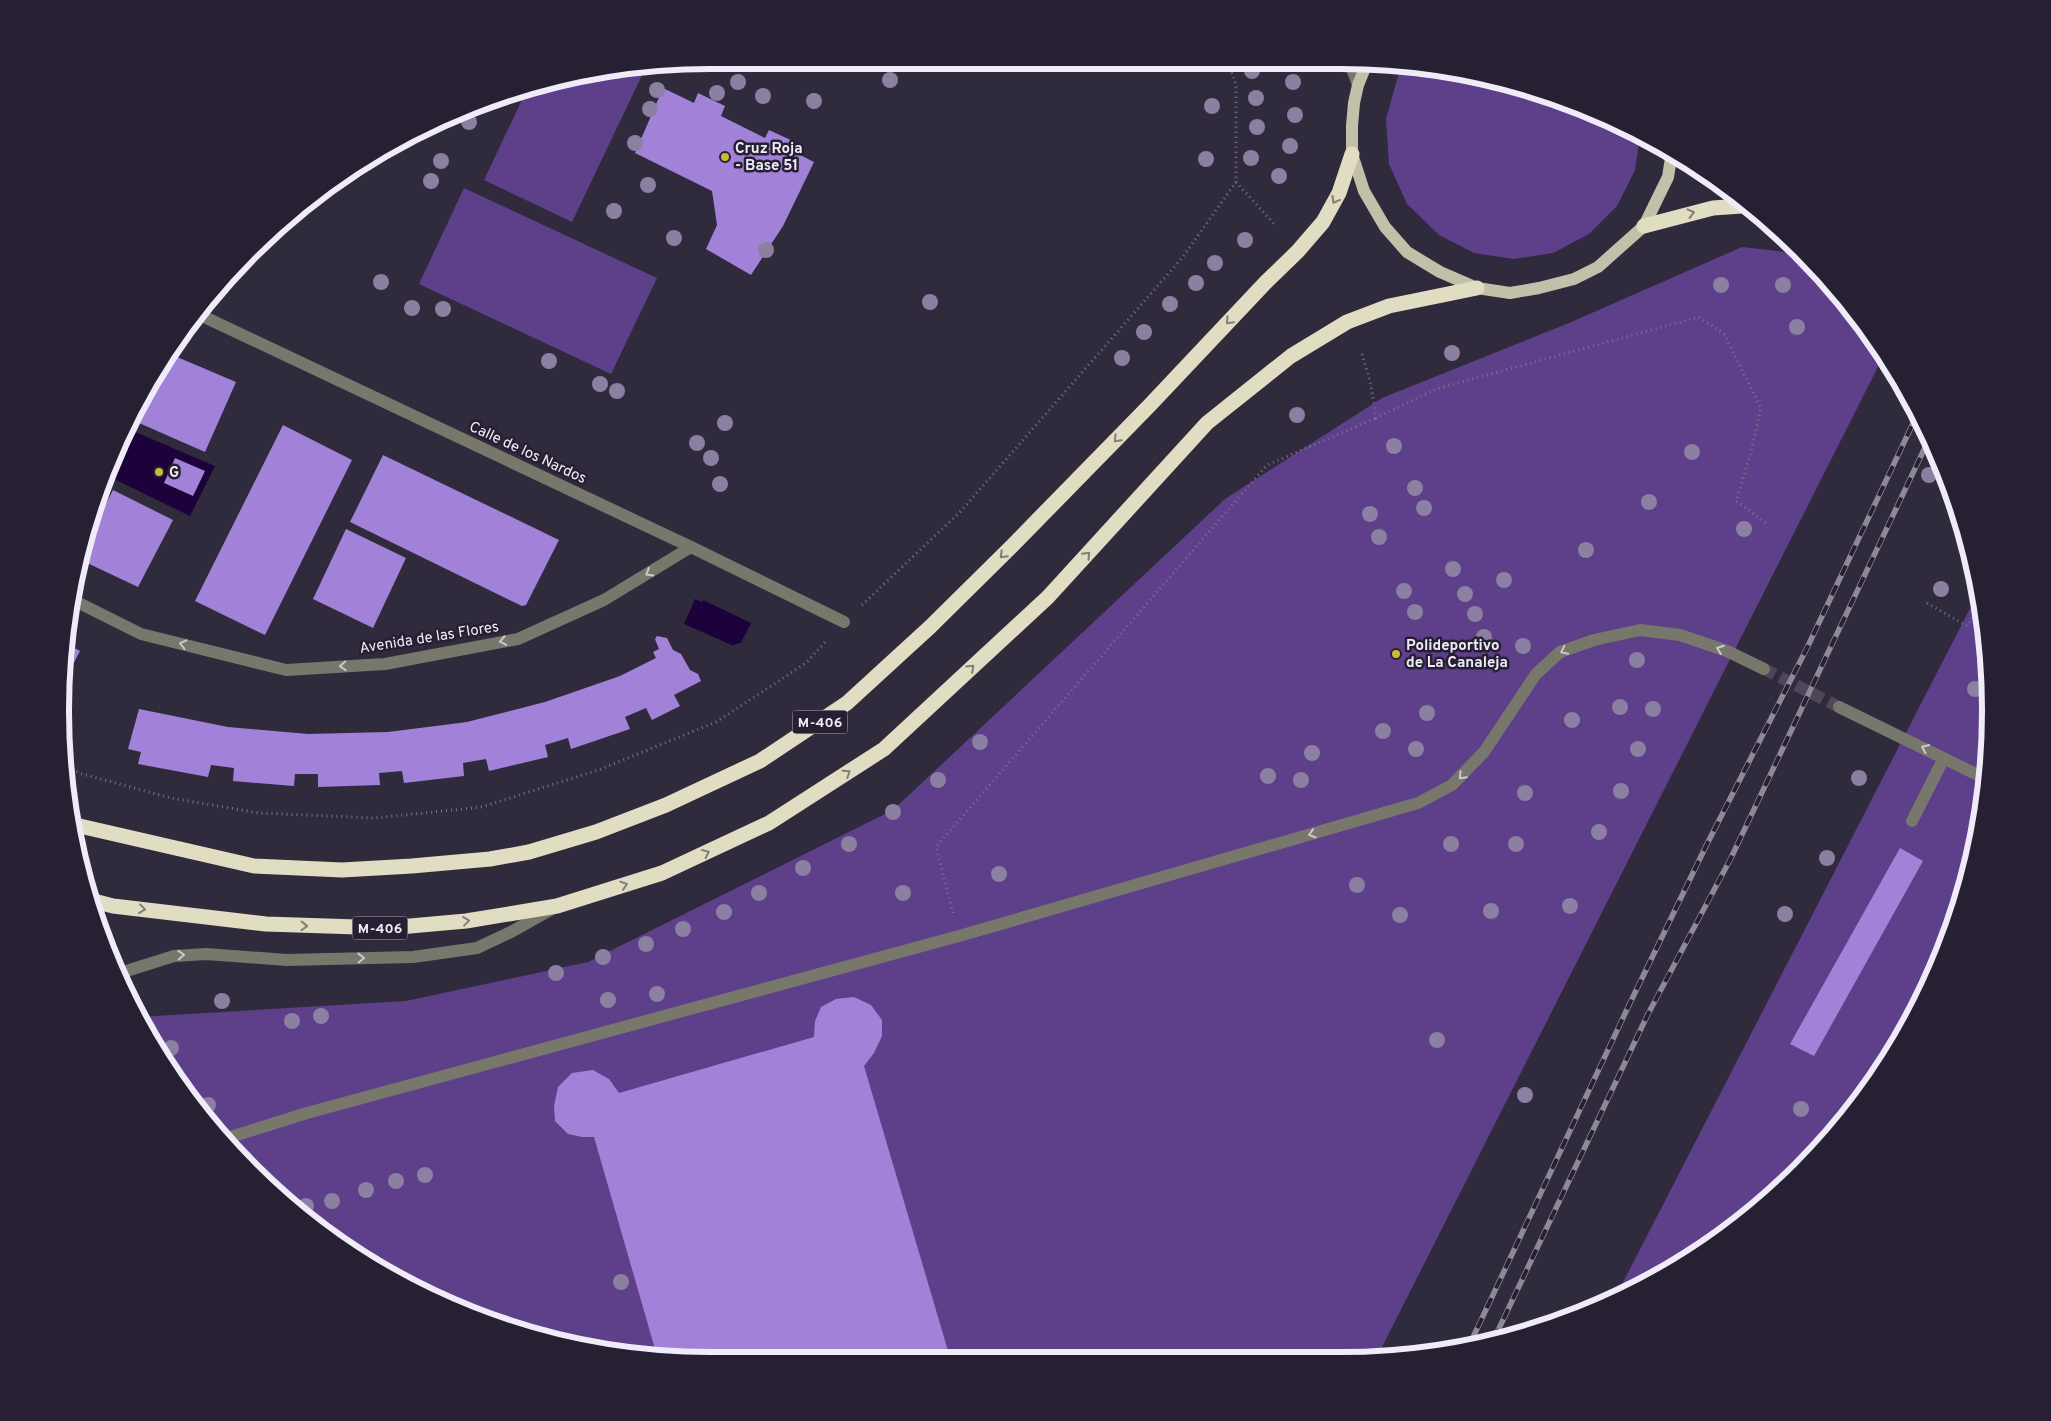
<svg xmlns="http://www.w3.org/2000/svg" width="2051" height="1421" font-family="Overpass,sans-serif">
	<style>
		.green { fill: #5e3f8a }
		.water { fill: #1d013a }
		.building { fill: #a282d8 }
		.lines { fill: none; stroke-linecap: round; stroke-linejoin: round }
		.minor-tunnel { stroke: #4d4759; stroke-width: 12; stroke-dasharray: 12 6; stroke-linecap: butt }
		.path { stroke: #7a7485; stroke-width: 3; stroke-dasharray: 1 4; stroke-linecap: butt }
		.minor { stroke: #78776c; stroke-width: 12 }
		.major { stroke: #c3c0aa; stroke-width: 12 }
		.highway { stroke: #e1ddc2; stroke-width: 15 }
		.rail-casing { stroke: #8e8999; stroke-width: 5.5 }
		.rail { stroke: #272033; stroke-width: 4; stroke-dasharray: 11; stroke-linecap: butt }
		.tree { fill: #8b80a1 }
		.oneway { stroke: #847e7a }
		.oneway2 { stroke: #ccc8cf }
		.poi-dot { fill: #cbba39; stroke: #272033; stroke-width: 2 }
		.labels { text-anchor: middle; stroke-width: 5; stroke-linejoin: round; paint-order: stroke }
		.shield { fill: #272033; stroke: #b4aebe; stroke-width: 1 }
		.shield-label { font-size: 14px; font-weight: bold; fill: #f0ebf9 }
		.poi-label { font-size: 15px; font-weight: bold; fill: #f0ebf9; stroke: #272033; text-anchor: start }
		.street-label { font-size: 15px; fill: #f0ebf9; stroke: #272033 }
		.rim { fill: none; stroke: #f0ebf9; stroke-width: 6 }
	</style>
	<rect width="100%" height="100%" fill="#302a3d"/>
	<path class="green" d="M1405,66L1467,72L1550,95L1640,136L1635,170L1617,206L1589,234L1553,253L1514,259L1474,253L1439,235L1407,204L1389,164L1386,119L1398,76Z
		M645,69L572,222L484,180L528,87L542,82Z
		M464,188L657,278L611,374L419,284Z
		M1742,247L1803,254L1884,355L1377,1357L1341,1361H711L583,1348L461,1311L349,1251L250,1170L170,1072L138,1017L406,1001L588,962L893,810L1225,499L1382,398L1569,323Z
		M1979,591L1991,711L1978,838L1941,960L1881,1072L1800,1171L1736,1227L1628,1294L1615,1298Z"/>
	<path class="water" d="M126,428L215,466L190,516L106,475L110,461Z
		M695,599L702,602L703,600L751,623L741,643L735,644L734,646L684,624Z"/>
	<path class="building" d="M663,88L694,103L698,93L725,106L721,116L765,138L769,130L795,142L790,150L814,162L783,226L751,275L706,249L717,225L712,191L635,153Z
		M170,354L236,382L205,452L130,419L147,385Z
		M283,425L352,460L265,635L195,601Z
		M383,455L559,540L526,605L522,606L350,522Z
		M175,458L205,471L193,496L164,483Z
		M113,490L173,520L138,587L83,561L90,536Z
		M346,529L406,558L373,628L313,599Z
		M657,636L667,638L673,650L681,654L690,670L698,674L701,681L674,695L680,706L652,720L646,708L625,717L630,729L571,749L568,738L545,745L548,757L489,771L486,759L463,763L464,776L404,783L402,771L379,773L380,785L318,787V774H295L294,786L233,781L234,768L211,765L208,777L138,764L141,752L128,749L139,709L228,727L308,734L388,732L467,722L545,702L620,676L656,658L653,652L659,649L655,639Z
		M65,643L80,651L64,682V670Z
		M1900,848L1923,861L1814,1056L1790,1044Z
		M1961,891L1962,892L1943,953L1936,946Z
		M854,997L871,1005L882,1020V1036L874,1053L864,1066L951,1361H710L657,1356L594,1137H582L568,1134L555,1121L554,1106L558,1087L572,1073L593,1070L609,1079L619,1093L814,1037L815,1021L821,1007L836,999Z"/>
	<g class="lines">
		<path class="minor-tunnel" d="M1764,669L1839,707"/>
		<path class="path" d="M1236,182L1276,226
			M1362,354L1371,385L1376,418L1436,389L1699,317L1724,334L1761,408L1750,456L1736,501L1768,524
			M1927,603L1967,626L1981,604
			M862,605L961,511L1182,258L1236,182V85L1227,60
			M63,765L82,774L171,798L259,813L375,818L482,807L601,769L716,722L806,663L826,641
			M953,913L936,847L1267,465L1376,418"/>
		<path class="minor" d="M1349,61L1358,85
			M198,314L691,547L844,622
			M73,600L141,634L286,670L385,664L518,639L604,600L691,547
			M1839,707L1984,778
			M1912,821L1944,758
			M120,976L123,972L174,956L206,954L287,960L413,957L477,948L511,932L552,909
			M224,1139L307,1113L959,936L1418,803L1452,785L1484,752L1536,674L1560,652L1594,640L1640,630L1680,635L1727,651L1764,669"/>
		<path class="major" d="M1367,63L1358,85L1354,103L1352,126V154L1364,191L1385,227L1407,252L1440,272L1477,288L1510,293L1539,288L1574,279L1598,267L1644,226L1668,177L1672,152"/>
		<path class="highway" d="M1644,226L1713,208L1742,206
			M71,824L254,866L342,870L412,866L490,859L529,852L596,832L666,805L760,761L847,703L930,627L1012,546L1149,406L1266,282L1298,251L1323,222L1339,193L1352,154
			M94,901L113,906L266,924L388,928L466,921L557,906L662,873L769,823L884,749L1048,597L1207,423L1291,356L1347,322L1389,306L1477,288"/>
		<defs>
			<path id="rail" d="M1494,1339L1648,1014L1731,858L1929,439
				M1468,1348L1630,1003L1706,846L1807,648L1917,415"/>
		</defs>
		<use href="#rail" class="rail-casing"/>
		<use href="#rail" class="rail"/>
	</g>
	<g class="tree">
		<circle cx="1252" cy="71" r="8"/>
		<circle cx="890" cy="80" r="8"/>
		<circle cx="738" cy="82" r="8"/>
		<circle cx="1293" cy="82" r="8"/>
		<circle cx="657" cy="90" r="8"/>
		<circle cx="717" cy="93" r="8"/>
		<circle cx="763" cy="96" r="8"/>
		<circle cx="1256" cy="98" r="8"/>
		<circle cx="814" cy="101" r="8"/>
		<circle cx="1212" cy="106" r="8"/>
		<circle cx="650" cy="109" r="8"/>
		<circle cx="1295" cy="115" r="8"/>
		<circle cx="469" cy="122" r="8"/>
		<circle cx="1257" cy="127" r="8"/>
		<circle cx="635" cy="143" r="8"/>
		<circle cx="1290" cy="146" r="8"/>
		<circle cx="1251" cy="158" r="8"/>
		<circle cx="1206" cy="159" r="8"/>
		<circle cx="441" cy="161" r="8"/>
		<circle cx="1279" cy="176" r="8"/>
		<circle cx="431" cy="181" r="8"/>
		<circle cx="648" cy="185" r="8"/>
		<circle cx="614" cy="211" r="8"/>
		<circle cx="674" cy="238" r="8"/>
		<circle cx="1245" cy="240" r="8"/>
		<circle cx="766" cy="250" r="8"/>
		<circle cx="1215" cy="263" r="8"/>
		<circle cx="381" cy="282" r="8"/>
		<circle cx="1196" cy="283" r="8"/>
		<circle cx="1721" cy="285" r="8"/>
		<circle cx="1783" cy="285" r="8"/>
		<circle cx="930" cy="302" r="8"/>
		<circle cx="1170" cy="304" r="8"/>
		<circle cx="412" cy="308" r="8"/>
		<circle cx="443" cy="309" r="8"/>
		<circle cx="1797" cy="327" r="8"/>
		<circle cx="1144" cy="332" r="8"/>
		<circle cx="1452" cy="353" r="8"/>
		<circle cx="1122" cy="358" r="8"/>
		<circle cx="549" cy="361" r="8"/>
		<circle cx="600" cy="384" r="8"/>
		<circle cx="617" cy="391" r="8"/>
		<circle cx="1297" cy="415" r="8"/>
		<circle cx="725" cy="423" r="8"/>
		<circle cx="697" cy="443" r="8"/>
		<circle cx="1394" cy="446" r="8"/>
		<circle cx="1692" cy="452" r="8"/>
		<circle cx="711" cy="458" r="8"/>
		<circle cx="1929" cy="475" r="8"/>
		<circle cx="720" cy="484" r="8"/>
		<circle cx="1415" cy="488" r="8"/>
		<circle cx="1649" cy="502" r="8"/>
		<circle cx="1424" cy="508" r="8"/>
		<circle cx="1370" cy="514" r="8"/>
		<circle cx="1744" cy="529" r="8"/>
		<circle cx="1379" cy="537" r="8"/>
		<circle cx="1586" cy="550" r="8"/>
		<circle cx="1453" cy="569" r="8"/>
		<circle cx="1504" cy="580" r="8"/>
		<circle cx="1941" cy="589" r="8"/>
		<circle cx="1404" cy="591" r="8"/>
		<circle cx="1465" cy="594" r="8"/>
		<circle cx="1415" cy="612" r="8"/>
		<circle cx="1475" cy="614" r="8"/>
		<circle cx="1484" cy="637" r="8"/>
		<circle cx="1523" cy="646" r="8"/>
		<circle cx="1637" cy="660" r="8"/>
		<circle cx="1975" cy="689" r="8"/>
		<circle cx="1620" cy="707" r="8"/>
		<circle cx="1653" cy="709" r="8"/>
		<circle cx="1427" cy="713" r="8"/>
		<circle cx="1572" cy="720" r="8"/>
		<circle cx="1383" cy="731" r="8"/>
		<circle cx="980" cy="742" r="8"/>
		<circle cx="1416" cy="749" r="8"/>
		<circle cx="1638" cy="749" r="8"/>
		<circle cx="1312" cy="753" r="8"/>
		<circle cx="1268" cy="776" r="8"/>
		<circle cx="1859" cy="778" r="8"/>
		<circle cx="938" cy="780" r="8"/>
		<circle cx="1301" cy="780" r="8"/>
		<circle cx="1621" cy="791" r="8"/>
		<circle cx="1525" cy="793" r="8"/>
		<circle cx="893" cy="812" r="8"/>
		<circle cx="1599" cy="832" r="8"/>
		<circle cx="849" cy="844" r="8"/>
		<circle cx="1451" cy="844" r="8"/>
		<circle cx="1516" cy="844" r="8"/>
		<circle cx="1827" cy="858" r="8"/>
		<circle cx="803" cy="868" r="8"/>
		<circle cx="999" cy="874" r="8"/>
		<circle cx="1357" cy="885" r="8"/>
		<circle cx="759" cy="893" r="8"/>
		<circle cx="903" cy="893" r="8"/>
		<circle cx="1570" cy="906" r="8"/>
		<circle cx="1491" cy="911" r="8"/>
		<circle cx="724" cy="912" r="8"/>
		<circle cx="1785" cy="914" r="8"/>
		<circle cx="1400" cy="915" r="8"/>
		<circle cx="683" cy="929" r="8"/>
		<circle cx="646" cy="944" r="8"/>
		<circle cx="603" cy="957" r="8"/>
		<circle cx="556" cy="973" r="8"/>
		<circle cx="657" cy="994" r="8"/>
		<circle cx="608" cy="1000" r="8"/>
		<circle cx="222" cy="1001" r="8"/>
		<circle cx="321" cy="1016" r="8"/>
		<circle cx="292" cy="1021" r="8"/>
		<circle cx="1437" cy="1040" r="8"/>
		<circle cx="171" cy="1048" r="8"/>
		<circle cx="1525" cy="1095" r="8"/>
		<circle cx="208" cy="1105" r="8"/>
		<circle cx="1801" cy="1109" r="8"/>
		<circle cx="425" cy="1175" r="8"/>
		<circle cx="396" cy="1181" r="8"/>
		<circle cx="366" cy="1190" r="8"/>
		<circle cx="332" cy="1201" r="8"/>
		<circle cx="306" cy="1206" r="8"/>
		<circle cx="621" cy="1282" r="8"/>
	</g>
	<defs><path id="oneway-chevron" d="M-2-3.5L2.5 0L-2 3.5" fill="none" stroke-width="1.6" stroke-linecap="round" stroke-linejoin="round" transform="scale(1.25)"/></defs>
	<g class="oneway">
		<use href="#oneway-chevron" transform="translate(1335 200) rotate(119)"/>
		<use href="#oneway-chevron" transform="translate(1691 213) rotate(-14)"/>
		<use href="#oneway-chevron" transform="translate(1229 321) rotate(133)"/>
		<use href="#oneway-chevron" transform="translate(1117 439) rotate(134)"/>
		<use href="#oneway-chevron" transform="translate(1003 555) rotate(135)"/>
		<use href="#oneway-chevron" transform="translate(1087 555) rotate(-47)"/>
		<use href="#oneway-chevron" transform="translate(971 668) rotate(-43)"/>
		<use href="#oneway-chevron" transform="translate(847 773) rotate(-33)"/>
		<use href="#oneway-chevron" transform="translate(706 853) rotate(-25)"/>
		<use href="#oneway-chevron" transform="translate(624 885) rotate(-18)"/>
		<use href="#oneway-chevron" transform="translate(142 909) rotate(7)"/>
		<use href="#oneway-chevron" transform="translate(466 921) rotate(-7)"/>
		<use href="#oneway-chevron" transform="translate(304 926) rotate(2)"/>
	</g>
	<g class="oneway2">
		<use href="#oneway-chevron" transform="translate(649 573) rotate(149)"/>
		<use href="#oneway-chevron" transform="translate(503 641) rotate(169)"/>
		<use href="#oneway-chevron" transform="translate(183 644) rotate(-166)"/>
		<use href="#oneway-chevron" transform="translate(1720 649) rotate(-160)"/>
		<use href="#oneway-chevron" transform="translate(1564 651) rotate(154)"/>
		<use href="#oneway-chevron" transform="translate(343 666) rotate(177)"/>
		<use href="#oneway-chevron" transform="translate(1925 748) rotate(-155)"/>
		<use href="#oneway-chevron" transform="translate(1462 776) rotate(134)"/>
		<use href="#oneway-chevron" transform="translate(1312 834) rotate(164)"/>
		<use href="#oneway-chevron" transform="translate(181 955) rotate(-3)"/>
		<use href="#oneway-chevron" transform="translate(361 958) rotate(-1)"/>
	</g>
	<g class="poi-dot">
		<circle cx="725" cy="157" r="5"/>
		<circle cx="159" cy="472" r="5"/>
		<circle cx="1396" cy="654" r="5"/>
	</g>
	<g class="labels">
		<g class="shield">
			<rect x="792.5" y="710.5" width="55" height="23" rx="4"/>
			<rect x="352.5" y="916.5" width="55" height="23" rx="4"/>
		</g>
		<g class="shield-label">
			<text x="820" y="727">M-406</text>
			<text x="380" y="933">M-406</text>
		</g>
		<g class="poi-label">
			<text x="735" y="153">Cruz Roja<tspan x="735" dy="17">- Base 51</tspan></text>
			<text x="169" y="477">G</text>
			<text x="1406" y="650">Polideportivo<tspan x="1406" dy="17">de La Canaleja</tspan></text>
		</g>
		<g class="street-label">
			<text transform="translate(528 452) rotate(25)" y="5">Calle de los Nardos</text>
			<text transform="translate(429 637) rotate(-9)" y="5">Avenida de las Flores</text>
		</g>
	</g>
	<path d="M0 0H2051V1421H0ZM710 69H1341A641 641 0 0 1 1982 710V711A641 641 0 0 1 1341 1352H710A641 641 0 0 1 69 711V710A641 641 0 0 1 710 69Z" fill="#272033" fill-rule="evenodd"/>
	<path class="rim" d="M710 69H1341A641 641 0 0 1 1982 710V711A641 641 0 0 1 1341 1352H710A641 641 0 0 1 69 711V710A641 641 0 0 1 710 69Z"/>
</svg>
